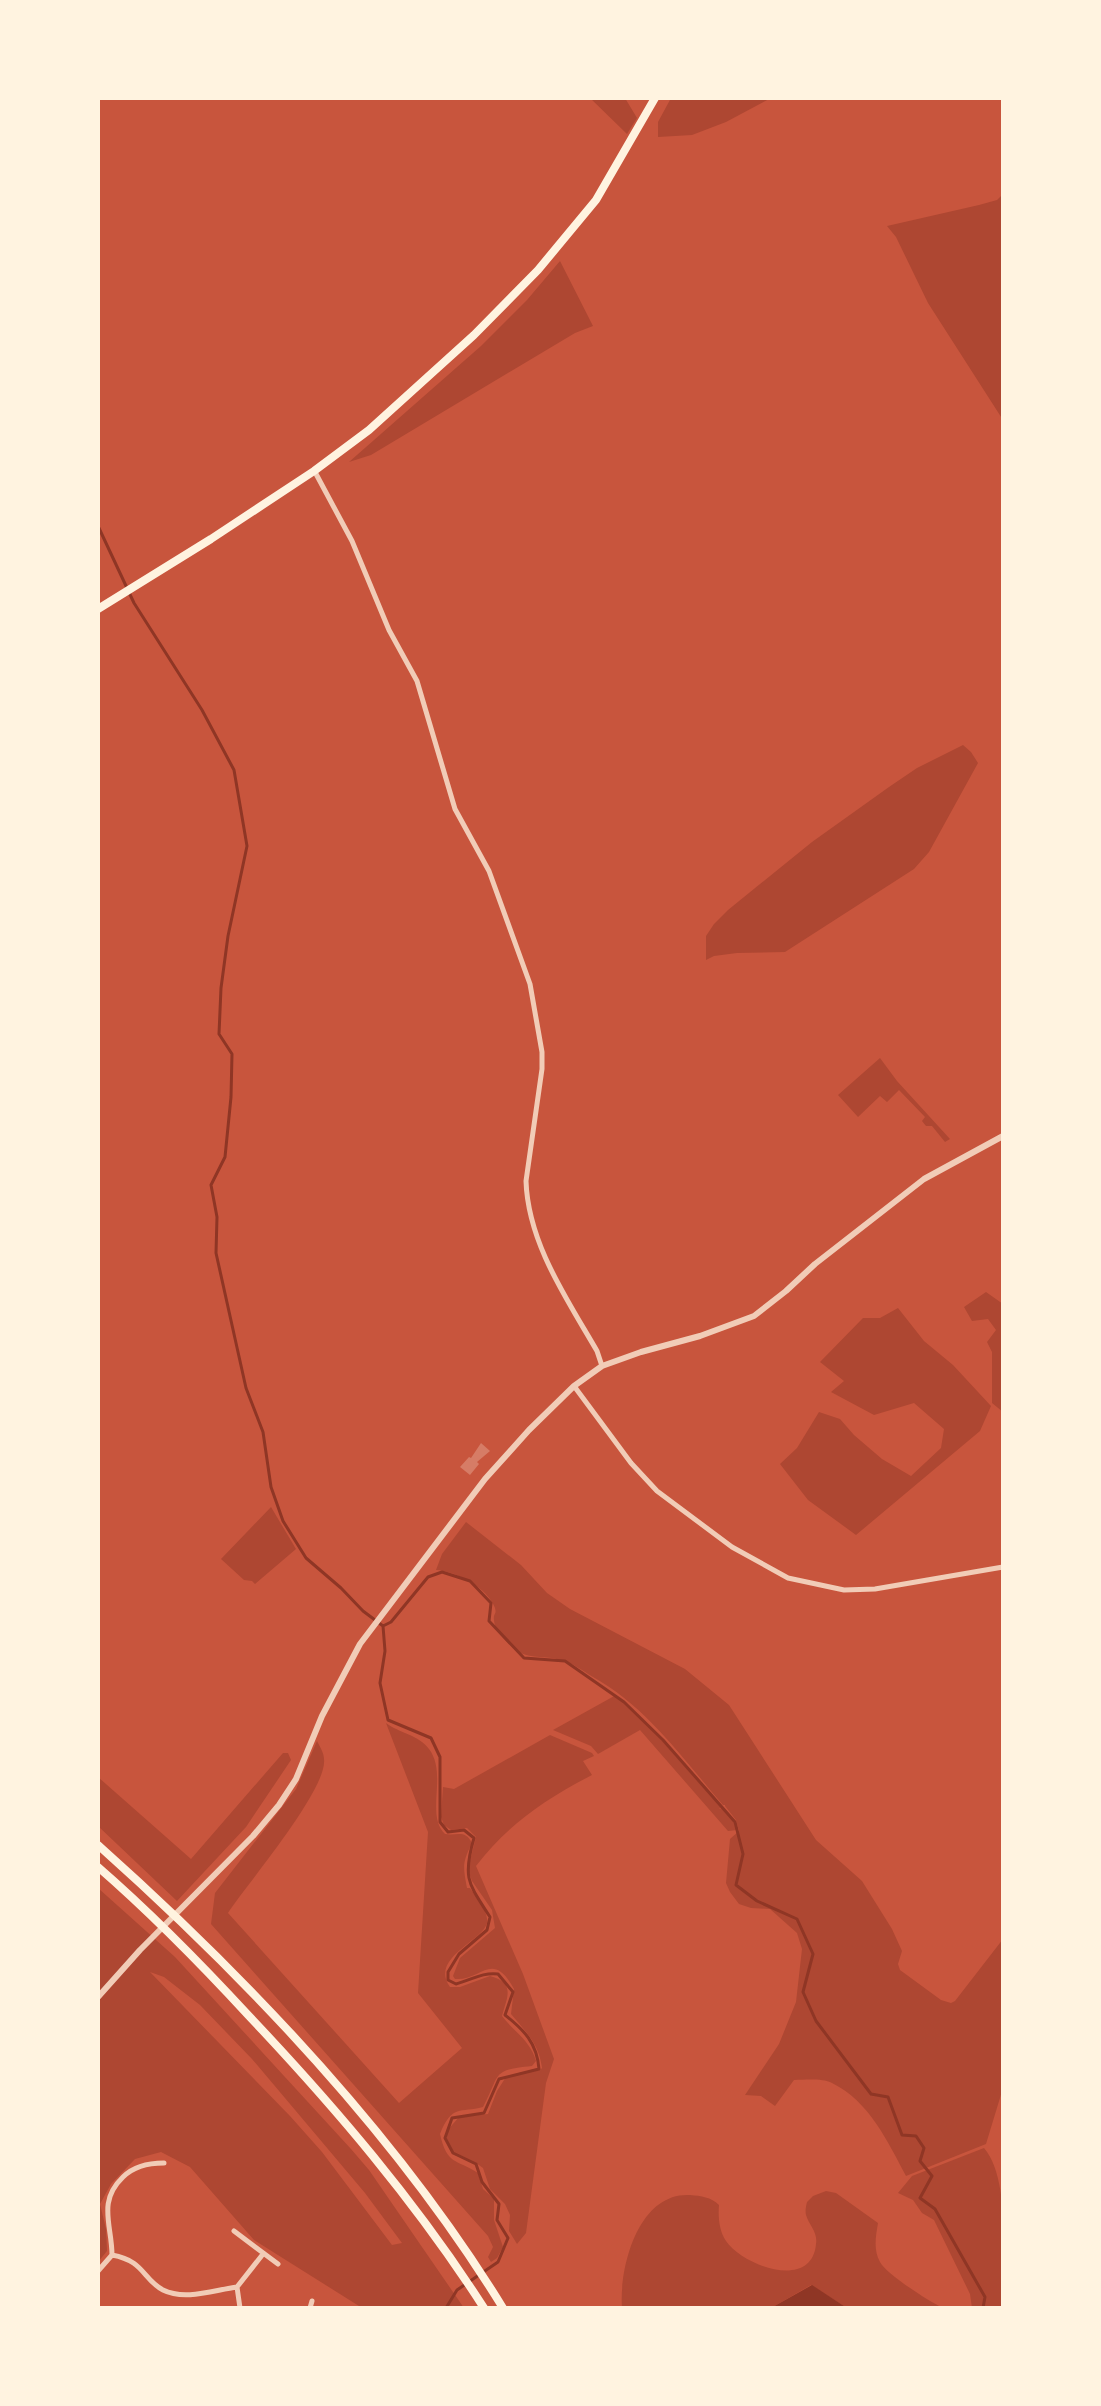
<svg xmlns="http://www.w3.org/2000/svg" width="1101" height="2406" font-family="Roboto,sans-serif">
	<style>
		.green { fill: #ae4732; fill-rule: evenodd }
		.water { fill: #8f3625 }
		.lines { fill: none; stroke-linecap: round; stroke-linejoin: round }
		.stream { stroke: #8f3625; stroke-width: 3 }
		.building { fill: #d67c66 }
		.minor { stroke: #f1ccb7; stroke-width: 5 }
		.tertiary { stroke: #f1ccb7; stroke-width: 6 }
		.primary { stroke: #fff3e0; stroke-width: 8 }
		.trunk { stroke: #fff3e0; stroke-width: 8 }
	</style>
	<rect width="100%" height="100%" fill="#c8553d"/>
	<path class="green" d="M590,98H625L637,118L627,134Z
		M671,98H771L726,122L692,135L658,137V122Z
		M1003,194V420L928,303L896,237L887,226L979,205L997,200Z
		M560,261L593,326L575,333L371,455L349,462L481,346L527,300Z
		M963,745L971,752L978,763L929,852L914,869L785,952L737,953L714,956L706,960V936L714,924L728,910L812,842L889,787L917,768Z
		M880,1058L897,1081L950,1139L945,1142L932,1126H926L922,1121L925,1117L899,1090L887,1102L880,1096L858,1117L838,1095Z
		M986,1292L1003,1304V1412L992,1403V1352L987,1342L996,1330L988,1319L972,1321L964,1307Z
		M898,1308L924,1341L953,1365L991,1406L980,1431L856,1535L808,1500L780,1464L797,1448L819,1412L840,1419L854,1435L882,1459L911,1476L941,1448L944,1429L914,1403L874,1415L831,1392L844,1381L820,1362L863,1318H880Z
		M271,1507L296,1549L255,1584L252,1581L244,1580L221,1559Z
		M466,1522L521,1565L547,1593L570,1609L685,1669L729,1705L816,1840L862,1881L892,1929L902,1951L898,1964L900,1970L941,2000L951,2003L955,2001L1003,1939V2088L986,2144L906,2176C888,2142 869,2101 832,2083C822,2078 805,2080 794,2080L775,2106L761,2096L745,2095L779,2044L796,2002L802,1949L797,1933L770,1909L751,1908L739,1904L730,1892L726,1883L730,1839L739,1831L736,1820L725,1806V1805H723C684,1760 646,1706 593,1677C583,1671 573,1663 561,1660C546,1655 528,1660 515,1649C507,1643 494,1630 494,1620C493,1613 497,1615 495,1608C488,1588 456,1571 436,1570L442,1554Z
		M616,1695L648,1725L721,1807L719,1809L722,1808L733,1821L737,1830L728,1831L640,1730L598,1754L591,1746L553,1730Z
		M386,1723C399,1733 419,1735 429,1749C448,1774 425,1815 445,1834C457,1836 465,1829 472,1843C462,1863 463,1866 467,1888H470C476,1897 489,1912 487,1923C483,1941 429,1958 450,1987H460L490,1976C516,1983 507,1997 502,2016C514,2032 530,2040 536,2061L532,2066C490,2070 501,2074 483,2107C460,2113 452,2104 440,2134C447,2165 456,2159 478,2173L483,2189L494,2199V2220L503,2247L497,2258L491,2262L488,2257L493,2247L488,2236L211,1924L215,1893L296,1789L317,1741C320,1747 324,1753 324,1759C328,1789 247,1884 228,1913L399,2103L462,2048L418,1993L428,1832Z
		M550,1735L592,1753L594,1756L583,1761L592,1775C546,1799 508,1824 476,1866L523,1974L554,2059L546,2083L526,2233L517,2244L509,2231L510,2215L505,2204L490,2189L483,2168L476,2163L455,2155L447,2140L446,2132L459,2117L488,2114L497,2091L506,2077L540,2070L542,2068C539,2044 526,2032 511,2014L514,1989C492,1949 482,1981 455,1979L453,1976L460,1958L495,1928L492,1910L472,1881L468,1869L476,1837L467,1828L451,1830L444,1825L441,1817L443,1787L454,1789Z
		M283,1753H288L291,1760L246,1827L177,1901L98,1826V1777L191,1859Z
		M98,1888L175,1957L351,2149L369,2170L464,2308H359V2306L254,2240L190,2167L161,2152L135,2159L111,2184L100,2204L106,2229L107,2251L98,2262ZM150,1972L164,1977L200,2005L252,2059L365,2193L402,2243L392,2245L322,2152L290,2116Z
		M984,2148C1011,2179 1003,2265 1003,2306L999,2308H972L970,2294L934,2220L922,2213L913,2200L898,2193L912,2176Z
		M826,2191L836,2193L878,2223C876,2235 873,2250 880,2262C886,2274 930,2302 943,2308H847L811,2285L771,2308H622C619,2268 638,2192 690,2195C701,2196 711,2197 719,2205C718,2216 719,2231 726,2241C743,2266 812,2291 816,2244C818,2232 809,2225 806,2215C805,2211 806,2206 807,2202L813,2196Z"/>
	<path class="water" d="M812,2285L847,2308H771Z"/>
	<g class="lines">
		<path class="stream" d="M98,526L134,603L202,710L234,770L247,846L228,936L221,988L219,1034L232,1054L231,1097L225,1157L211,1185L217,1217L216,1253L246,1388L263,1432L271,1487L283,1521L306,1558L341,1588L363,1611L383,1626L385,1651L380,1683L388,1720L431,1738L440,1757V1822L448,1832L464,1830L474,1838C462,1879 469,1884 490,1917L487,1930L459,1954L448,1972V1980L456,1984C471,1980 483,1972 498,1974L513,1992L505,2015C524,2030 537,2043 539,2069L499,2079L484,2113L452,2118L445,2138L453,2153L476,2164L482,2182L499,2204L497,2220L508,2238L498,2262L457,2290L446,2308
			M383,1626L391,1622L428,1577L442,1572L470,1581L491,1603L489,1621L524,1658L565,1661L624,1702L663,1740L735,1822L743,1854L736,1885L757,1901L797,1919L813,1954L803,1992L816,2021L871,2094L888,2097L902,2135L916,2136L924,2148L920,2161L932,2176L920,2198L935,2209L985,2297L983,2308"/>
	</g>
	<path class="building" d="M481,1443L490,1451L477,1462L479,1464L470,1475L460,1467L469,1457L471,1458Z"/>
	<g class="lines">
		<path class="minor" d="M315,472L352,541L389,630L417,681L455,809L489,871L530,984L542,1052V1069L526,1181C528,1243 567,1299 597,1351L602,1366
			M574,1386L631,1463L657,1491L732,1547L788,1578L844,1590L875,1589L1003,1567
			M234,2231L278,2264
			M112,2255C112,2225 97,2202 123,2177C134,2166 148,2163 164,2163
			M98,2271L112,2255C145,2261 142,2279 163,2290C185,2301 214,2290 237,2287L240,2308
			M237,2287L263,2254
			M310,2308L312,2301"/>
		<path class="tertiary" d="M98,1997L140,1950L253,1836L279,1805L296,1779L322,1716L360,1644L485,1479L529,1430L574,1386L602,1366L641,1352L700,1336L754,1316L786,1291L815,1264L924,1179L1003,1136"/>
		<path class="primary" d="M98,609L211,539L314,471L369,430L474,335L538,270L596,200L655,98"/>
		<path class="trunk" d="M98,1845C247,1978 398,2137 503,2308
			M98,1867C151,1913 201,1964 249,2016C335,2107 416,2202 484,2308"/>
	</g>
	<rect width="1101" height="2406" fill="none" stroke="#fff3e0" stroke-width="200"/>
</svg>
